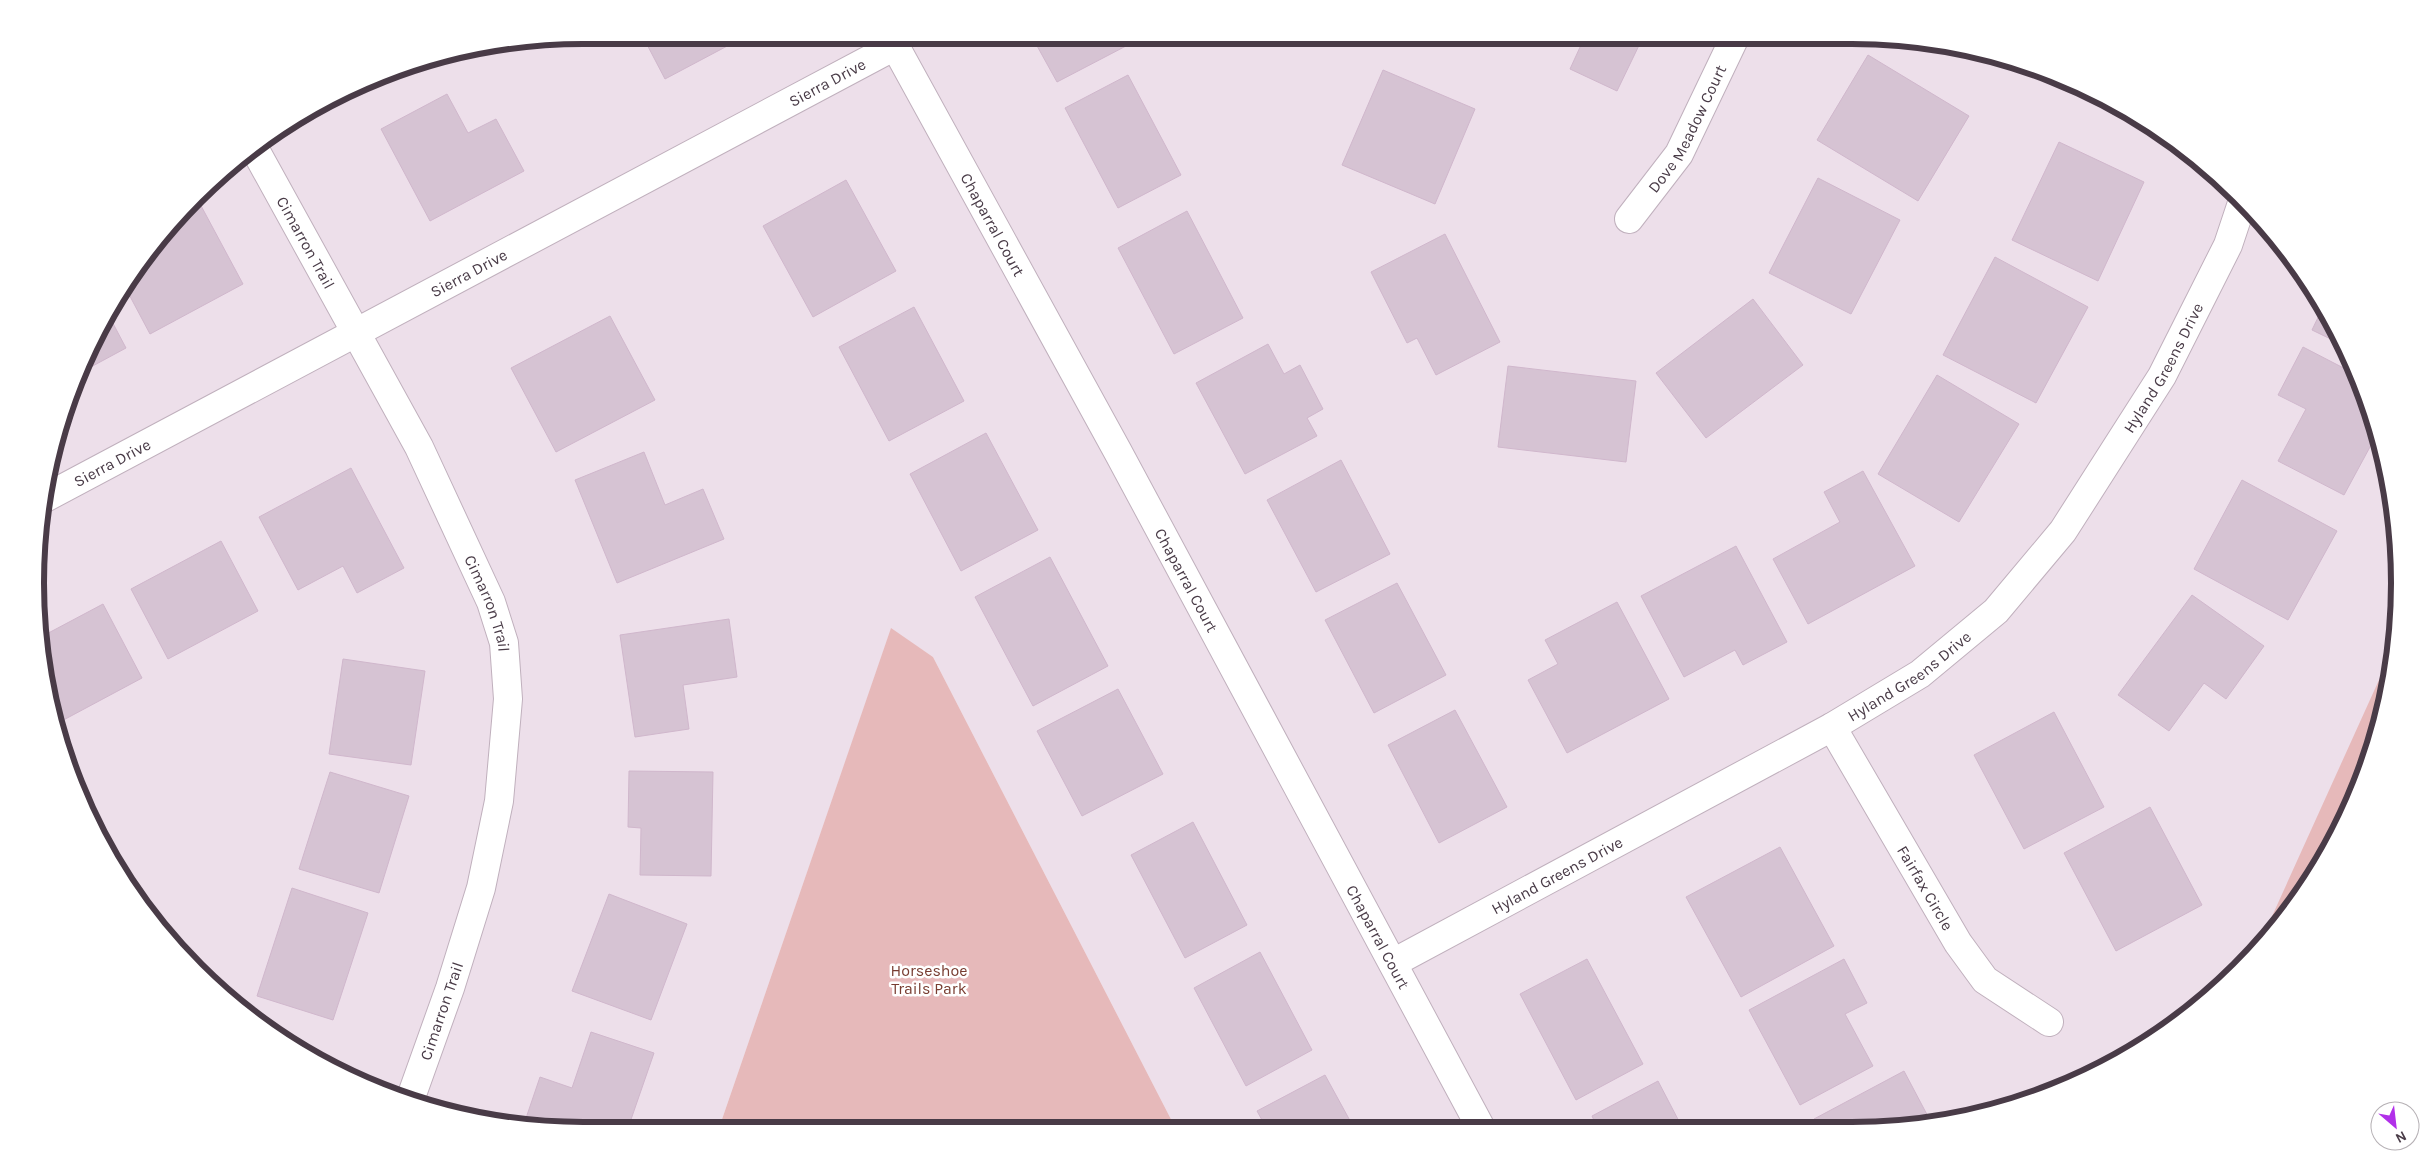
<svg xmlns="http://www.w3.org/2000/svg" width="2435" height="1166" font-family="Karla,sans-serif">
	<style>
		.residential { fill: #eddfea }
		.green { fill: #e6b9ba }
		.building { fill: #d6c3d3; stroke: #d0b7cc }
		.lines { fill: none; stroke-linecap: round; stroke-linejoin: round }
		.street-casing { stroke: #c0b0bd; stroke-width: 30 }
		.street { stroke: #fff; stroke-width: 28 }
		.labels { text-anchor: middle; stroke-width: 5; stroke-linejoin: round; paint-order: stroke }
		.street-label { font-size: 16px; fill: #493b47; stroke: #fff }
		.park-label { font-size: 16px; fill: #783d31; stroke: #fff }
		.rim { fill: none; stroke: #493b47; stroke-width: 6 }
	</style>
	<rect width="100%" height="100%" fill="#f5edf3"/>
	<path class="residential" d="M583,35H1852L1959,46L2062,77L2157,128L2240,196L2308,279L2358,374L2390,476L2400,583L2393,652L2261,942L2186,1018L2062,1089L1924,1126L1176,1129L933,657L891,629L718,1131H583L476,1120L373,1089L278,1038L196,971L148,916L92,826L64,759L40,655L35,583L46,476L77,373L127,279L171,221L249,148L309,108L407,64L476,45Z"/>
	<path class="green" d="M891,628L933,657L1176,1129L718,1131Z
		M2393,649L2389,690L2358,793L2287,916L2259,945Z"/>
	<path class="building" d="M642,35H748L665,79Z
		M1031,35H1120L1126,46L1057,82Z
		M1559,35H1644L1617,91L1570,69L1581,45Z
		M1868,55L1969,116L1918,201L1817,140Z
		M1383,70L1475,109L1435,204L1342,165Z
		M1128,75L1181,175L1118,208L1065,108Z
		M447,94L468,133L496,119L524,171L430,221L381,129Z
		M2059,142L2144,182L2098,281L2012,240Z
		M1818,178L1900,220L1851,314L1769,273Z
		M846,180L896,271L813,317L763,226Z
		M199,202L243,284L150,334L124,285L171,221L182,211Z
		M1187,211L1243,318L1174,354L1118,248Z
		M1445,234L1500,342L1436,375L1417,338L1407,343L1371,272Z
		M1995,257L2088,307L2036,403L1943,355Z
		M1753,299L1803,365L1706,438L1656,373Z
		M914,307L964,401L889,441L839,347Z
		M2323,307L2343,345L2312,330Z
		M108,314L126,348L76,375L77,373Z
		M610,316L655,400L556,452L511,368Z
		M1268,344L1284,374L1300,365L1323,409L1307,418L1317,436L1245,474L1196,383Z
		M2303,347L2359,376L2377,434L2344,495L2278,461L2306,409L2278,395Z
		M1508,366L1636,381L1626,462L1498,447Z
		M1937,375L2019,424L1959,522L1878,474Z
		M986,433L1038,530L961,571L910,474Z
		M644,452L665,505L703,489L724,539L617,583L575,480Z
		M1341,460L1390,554L1316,592L1267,500Z
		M351,468L404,568L357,593L343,566L298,590L259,517Z
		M1863,471L1915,566L1808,624L1773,559L1840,522L1824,492Z
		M2242,480L2337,531L2288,620L2194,569Z
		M221,541L258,611L168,659L131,589Z
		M1736,546L1787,642L1743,665L1735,650L1684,677L1641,596Z
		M1050,557L1108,666L1033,706L975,597Z
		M1397,583L1446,675L1374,713L1325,620Z
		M2192,595L2264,646L2226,699L2204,683L2169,731L2118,695Z
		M1617,602L1669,699L1567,753L1528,680L1558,664L1545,640Z
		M103,604L142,678L56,724L40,655L39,638Z
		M729,619L737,677L683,685L689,729L635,737L620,635Z
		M343,659L425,671L411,765L329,754Z
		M1118,689L1163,774L1082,816L1037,731Z
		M1455,710L1507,807L1439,843L1388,745Z
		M2054,712L2104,807L2024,849L1974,755Z
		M629,771L713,772L711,876L640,875L641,828L628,827Z
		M330,772L409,796L379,893L299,869Z
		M2150,807L2202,905L2116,951L2064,853Z
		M1193,822L1247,925L1185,958L1131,855Z
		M1780,847L1834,946L1741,997L1686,897Z
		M292,888L368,913L333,1020L257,996Z
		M609,894L687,924L651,1020L572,991Z
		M1260,952L1312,1050L1246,1086L1194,988Z
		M1587,959L1643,1064L1576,1100L1520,994Z
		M1844,959L1867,1003L1845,1014L1873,1066L1800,1105L1749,1010Z
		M591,1032L654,1053L627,1131H583L524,1124L540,1077L572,1088Z
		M1904,1071L1932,1124L1924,1126L1818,1127L1814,1119Z
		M1325,1075L1354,1128L1267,1129L1257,1111Z
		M1658,1081L1682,1127H1597L1592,1116Z"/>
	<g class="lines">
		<defs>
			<g id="street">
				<path id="s1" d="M889,35L1118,452L1481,1128"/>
				<path id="s2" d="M253,146L419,447L491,602L504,643L508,699L499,801L481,888L450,988L410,1100"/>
				<path id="s3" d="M1629,219L1679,154L1736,35"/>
				<path id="s4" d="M43,499L895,46"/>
				<path id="s5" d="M1832,727L1958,943L1985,980L2049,1022"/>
				<path id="s6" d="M1393,963L1832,727L1920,674L1996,611L2063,531L2162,376L2228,245L2243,200"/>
			</g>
		</defs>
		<use href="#street" class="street-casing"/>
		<use href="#street" class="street"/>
	</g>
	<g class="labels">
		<g class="street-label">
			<text dy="6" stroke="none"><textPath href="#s4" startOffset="888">Sierra Drive</textPath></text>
			<text dy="6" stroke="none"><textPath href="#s3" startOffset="108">Dove Meadow Court</textPath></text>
			<text dy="6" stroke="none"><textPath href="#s1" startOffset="216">Chaparral Court</textPath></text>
			<text dy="6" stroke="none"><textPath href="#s2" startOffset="110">Cimarron Trail</textPath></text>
			<text dy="6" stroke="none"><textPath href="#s4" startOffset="482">Sierra Drive</textPath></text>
			<text dy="6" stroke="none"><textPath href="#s6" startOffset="996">Hyland Greens Drive</textPath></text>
			<text dy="6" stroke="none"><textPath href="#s4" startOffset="78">Sierra Drive</textPath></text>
			<text dy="6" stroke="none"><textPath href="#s1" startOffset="621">Chaparral Court</textPath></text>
			<text dy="6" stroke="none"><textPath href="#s2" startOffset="515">Cimarron Trail</textPath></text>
			<text dy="6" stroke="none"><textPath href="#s6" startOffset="591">Hyland Greens Drive</textPath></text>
			<text dy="6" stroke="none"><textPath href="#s6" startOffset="186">Hyland Greens Drive</textPath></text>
			<text dy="6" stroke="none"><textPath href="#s5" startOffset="186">Fairfax Circle</textPath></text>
			<text dy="6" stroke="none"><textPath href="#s1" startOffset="1026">Chaparral Court</textPath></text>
			<text transform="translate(441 1011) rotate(-71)" y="6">Cimarron Trail</text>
		</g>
		<g class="park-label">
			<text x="929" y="976">Horseshoe<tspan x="929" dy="18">Trails Park</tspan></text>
		</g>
	</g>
	<path d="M0 0H2435V1166H0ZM583 44H1852A539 539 0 0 1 2391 583V583A539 539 0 0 1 1852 1122H583A539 539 0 0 1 44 583V583A539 539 0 0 1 583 44Z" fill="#fff" fill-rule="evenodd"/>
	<path class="rim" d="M583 44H1852A539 539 0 0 1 2391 583V583A539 539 0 0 1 1852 1122H583A539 539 0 0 1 44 583V583A539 539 0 0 1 583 44Z"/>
	<g transform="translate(2395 1126) rotate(152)"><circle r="24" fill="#ffffff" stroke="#b6b1b5"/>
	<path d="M0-4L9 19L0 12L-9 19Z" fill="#b130e9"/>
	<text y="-8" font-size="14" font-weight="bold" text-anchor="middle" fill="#493b47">N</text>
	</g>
</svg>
